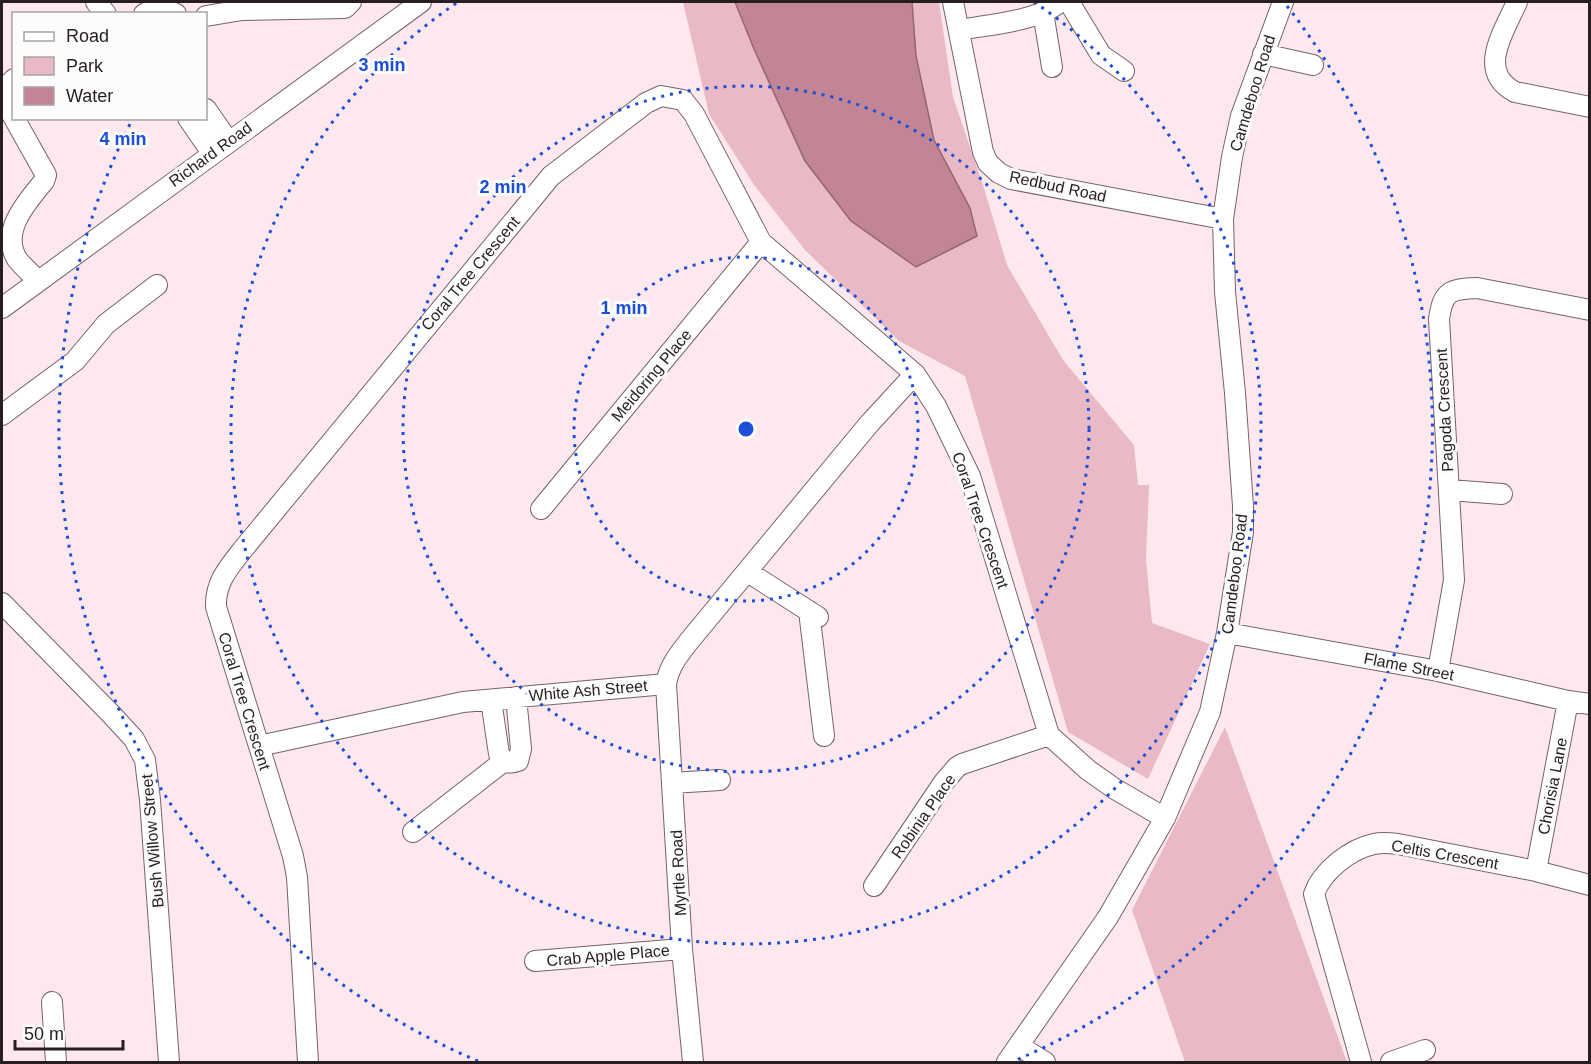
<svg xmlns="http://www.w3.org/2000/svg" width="1591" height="1064" font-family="Helvetica,sans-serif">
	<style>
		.green { fill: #e9bac5 }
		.water { fill: #c18595; stroke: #936672; stroke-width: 1.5 }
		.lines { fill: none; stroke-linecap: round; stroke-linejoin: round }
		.minor-casing { stroke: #776267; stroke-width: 22 }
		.minor { stroke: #fff; stroke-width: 20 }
		.ring { fill: none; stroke: #1d4ed8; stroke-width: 3; stroke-dasharray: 3 6 }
		.labels { text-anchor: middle; stroke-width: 6; stroke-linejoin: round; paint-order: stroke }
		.street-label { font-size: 16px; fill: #271e21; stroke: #fcfcfc }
		.centre { fill: #1d4ed8; stroke: #fcfcfc; stroke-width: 3 }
		.ring-label { font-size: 18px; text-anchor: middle; font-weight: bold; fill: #1d4ed8; stroke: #fcfcfc; stroke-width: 6; stroke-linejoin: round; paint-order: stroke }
	</style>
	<rect width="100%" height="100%" fill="#fde9ed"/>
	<path class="green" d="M683,2H939L953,97L983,185L1007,265L1063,360L1134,445L1138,485H1149L1146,560L1152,623L1210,644L1148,779L1068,732L965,376L899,341L805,250L754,185L709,114Z
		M1225,727L1347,1062H1185L1132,910Z"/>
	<path class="water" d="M735,2H912L916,56L934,140L970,208L977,236L916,267L851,221L805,161L754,49Z"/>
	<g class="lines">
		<defs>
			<path id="minor" d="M96,2L106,14
				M953,2L983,152L988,163L999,173L1011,179L1223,219
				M1069,2L1101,55L1124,71
				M1517,2C1504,32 1476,71 1515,92L1590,107
				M1043,12L1052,67
				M144,14C155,6 165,8 176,14
				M206,16L242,10L345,8L351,2
				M959,30C990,24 1036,22 1060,2
				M1263,54L1313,65
				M2,91L14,79
				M2,97L14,118
				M206,109L228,141
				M14,118L46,175L44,181C27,202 0,231 17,259C23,267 31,273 37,280
				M188,118L212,153
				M2,308L421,2
				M2,415L75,361L106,324L157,285
				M1449,490L1502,494
				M541,509L761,242
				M748,572L818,617
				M2,603L111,714L134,739L145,760L150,800L169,1062
				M809,611L824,736
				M1227,633L1438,671L1568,701L1590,704
				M1438,671L1454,580L1439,319C1443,291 1450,289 1477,288L1590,310
				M666,684L682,949L693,1062
				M491,700L499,754C504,762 510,764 518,761L521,749L516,697
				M259,746L463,702L666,684C669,666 679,654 690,640L869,424L915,374
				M672,783L720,780
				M413,832L504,761
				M1536,871L1568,701
				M874,886L944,782L957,767L962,764L1049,735
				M535,961L682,949
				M52,1002L56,1062
				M1019,1046L1045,1062
				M308,1062L297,877L293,856L216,607C215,582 229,567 244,548L551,176L646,103L661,96L683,100L694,114L761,242L915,374L936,406L970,476L1049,735L1088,770L1115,789L1165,818
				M1007,1062L1108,917L1165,818L1210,712L1227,633L1243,532V506L1235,393L1225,292L1223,219L1232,157L1241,116L1283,2
				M1361,1062L1314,894C1322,871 1350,849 1374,844C1382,842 1390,843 1398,844L1536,871L1590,885
				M1391,1062L1425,1050"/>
		</defs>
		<use href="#minor" class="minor-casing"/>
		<use href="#minor" class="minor"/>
	</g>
	<g class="ring">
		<circle cx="746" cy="429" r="172"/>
		<circle cx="746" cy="429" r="343"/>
		<path d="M1034 2A515 515 0 1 1 458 2"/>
		<path d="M478 1061A687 687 0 0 1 131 122M1287 6A687 687 0 0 1 1014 1061"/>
	</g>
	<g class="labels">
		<g class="street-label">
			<text transform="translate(1252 93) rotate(-73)" y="6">Camdeboo Road</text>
			<text transform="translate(210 154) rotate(-36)" y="6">Richard Road</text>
			<text transform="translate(1058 186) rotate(12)" y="6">Redbud Road</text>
			<text transform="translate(470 273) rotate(-50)" y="6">Coral Tree Crescent</text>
			<text transform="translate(651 375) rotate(-50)" y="6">Meidoring Place</text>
			<text transform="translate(1444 410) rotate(-93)" y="6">Pagoda Crescent</text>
			<text transform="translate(981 520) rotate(71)" y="6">Coral Tree Crescent</text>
			<text transform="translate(1234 574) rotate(-83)" y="6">Camdeboo Road</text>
			<text transform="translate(1409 666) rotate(11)" y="6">Flame Street</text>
			<text transform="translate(588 690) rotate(-5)" y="6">White Ash Street</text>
			<text transform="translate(245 701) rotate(73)" y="6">Coral Tree Crescent</text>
			<text transform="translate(1552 786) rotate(-79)" y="6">Chorisia Lane</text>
			<text transform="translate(923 816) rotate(-55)" y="6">Robinia Place</text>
			<text transform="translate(152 841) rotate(-95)" y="6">Bush Willow Street</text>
			<text transform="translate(1445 854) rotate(10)" y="6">Celtis Crescent</text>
			<text transform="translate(678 873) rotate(-93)" y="6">Myrtle Road</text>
			<text transform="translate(608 955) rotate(-5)" y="6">Crab Apple Place</text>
		</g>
	</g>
	<circle cx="746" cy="429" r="9" class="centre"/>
	<g class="ring-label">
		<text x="382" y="71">3 min</text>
		<text x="123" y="145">4 min</text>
		<text x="503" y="193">2 min</text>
		<text x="624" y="314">1 min</text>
	</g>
	<rect width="1591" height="1064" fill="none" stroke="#271e21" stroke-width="6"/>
	<rect x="12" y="12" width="195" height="108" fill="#fcfcfc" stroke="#a7a3a4" stroke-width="1.5"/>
	<rect x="24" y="32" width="30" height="9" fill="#ffffff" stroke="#a7a3a4" stroke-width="1.5"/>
	<text x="66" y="42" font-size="18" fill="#271e21">Road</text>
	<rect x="24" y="57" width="30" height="18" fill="#e9bac5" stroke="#a7a3a4" stroke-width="1.5"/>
	<text x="66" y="72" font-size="18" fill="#271e21">Park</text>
	<rect x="24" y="87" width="30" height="18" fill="#c18595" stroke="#a7a3a4" stroke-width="1.5"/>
	<text x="66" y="102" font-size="18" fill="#271e21">Water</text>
	<path d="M15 1040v9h108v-9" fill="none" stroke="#271e21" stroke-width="3"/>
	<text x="24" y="1040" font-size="18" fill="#271e21" stroke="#fcfcfc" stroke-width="4.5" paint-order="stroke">50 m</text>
</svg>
